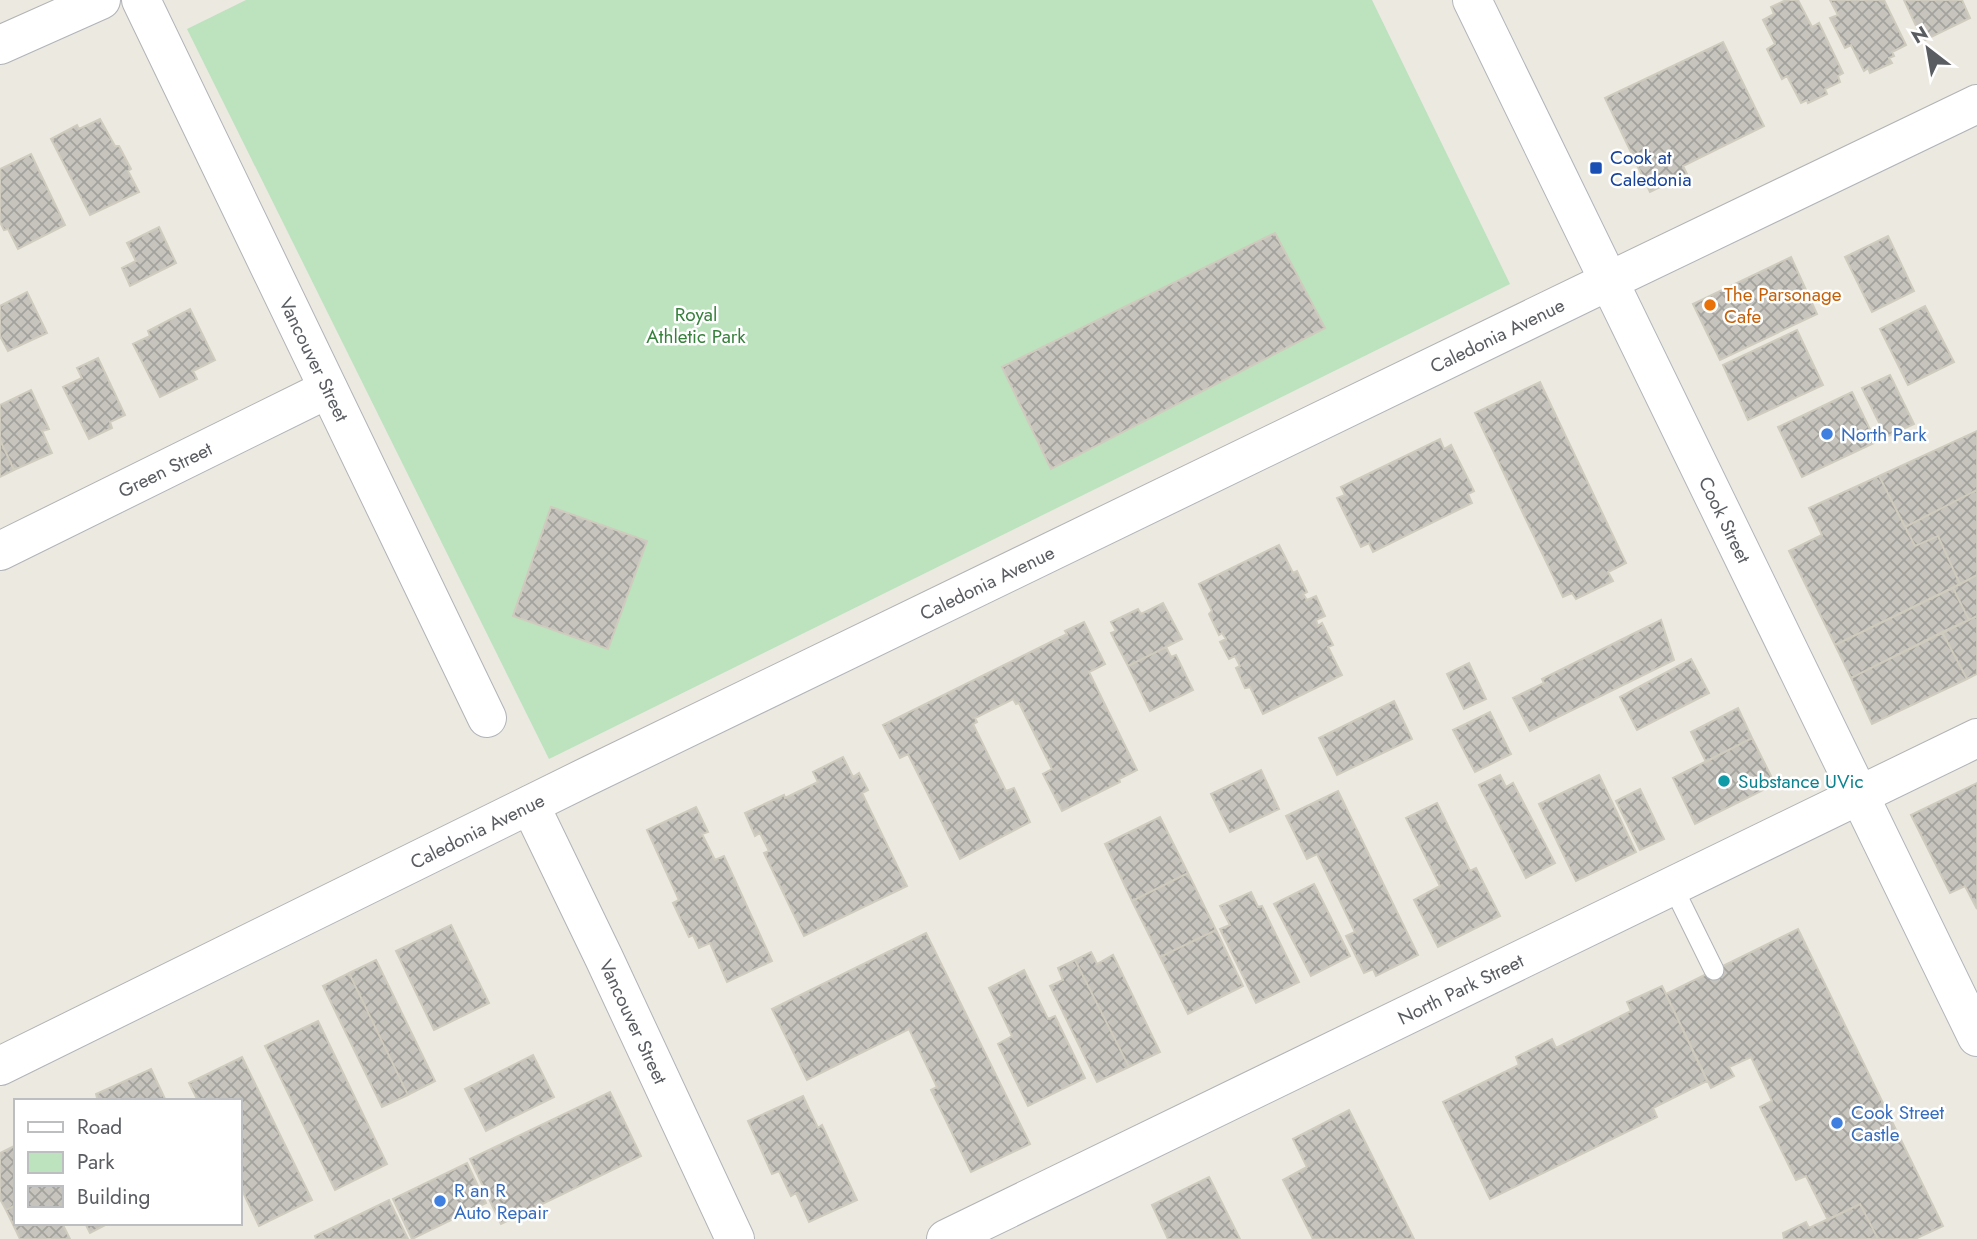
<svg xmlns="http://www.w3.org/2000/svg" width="1977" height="1239" font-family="Jost,sans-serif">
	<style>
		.green { fill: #bce2be }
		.building { fill: url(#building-cross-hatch); stroke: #cfcbbe; stroke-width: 2 }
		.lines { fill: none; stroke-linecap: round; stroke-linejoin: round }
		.service-casing { stroke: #b1b3b7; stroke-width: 21 }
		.minor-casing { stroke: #b1b3b7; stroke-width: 40 }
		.tertiary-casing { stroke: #b1b3b7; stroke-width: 40 }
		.secondary-casing { stroke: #b2b5ba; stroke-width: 40 }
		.service { stroke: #fff; stroke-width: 19 }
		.minor { stroke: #fff; stroke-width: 38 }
		.tertiary { stroke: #fff; stroke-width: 38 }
		.secondary { stroke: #fff; stroke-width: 38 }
		.transit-dot { fill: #1a4fb4; stroke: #fff; stroke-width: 2.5 }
		.food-dot { fill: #e8710a; stroke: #fff; stroke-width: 2.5 }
		.shop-dot { fill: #3f7fe0; stroke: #fff; stroke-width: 2.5 }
		.culture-dot { fill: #0f9aa8; stroke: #fff; stroke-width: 2.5 }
		.labels { text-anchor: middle; stroke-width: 5; stroke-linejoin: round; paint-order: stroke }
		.transit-label { font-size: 19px; fill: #164399; stroke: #fff; text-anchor: start }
		.food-label { font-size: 19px; fill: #c56008; stroke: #fff; text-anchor: start }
		.park-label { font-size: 19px; fill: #37813d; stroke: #fff }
		.street-label { font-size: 19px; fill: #595c60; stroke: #fff }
		.shop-label { font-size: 19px; fill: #366cbe; stroke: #fff; text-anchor: start }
		.culture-label { font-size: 19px; fill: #0d838f; stroke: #fff; text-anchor: start }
	</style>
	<defs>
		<pattern id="building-cross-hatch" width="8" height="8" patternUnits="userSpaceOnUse" patternTransform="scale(1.75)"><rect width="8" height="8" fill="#c6c4bd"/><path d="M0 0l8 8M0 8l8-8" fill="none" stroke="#a4a29d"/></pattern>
	</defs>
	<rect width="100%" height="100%" fill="#ebe9e0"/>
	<path class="green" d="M246,0H1372L1510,284L549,759L187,29Z"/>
	<path class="building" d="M1786,0H1798L1812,27L1819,23L1843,73L1838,76L1840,82L1825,89L1827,94L1808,103L1807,100L1801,103L1787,76L1782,79L1767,49L1775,44L1763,20L1774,14L1771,7Z
		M1830,0H1884L1906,45L1892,52L1894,56L1889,58L1892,63L1870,73L1868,68L1864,71L1851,45L1845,48L1830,18L1838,15Z
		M1904,0H1962L1970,18L1923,41Z
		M1723,42L1764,126L1683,166L1687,174L1650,192L1605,98Z
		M100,119L115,146H119L131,169L128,171L139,192L90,215L51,139L77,125L79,129Z
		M31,154L65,225L18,249L8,229L4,230L0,222V169Z
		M159,227L176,263L130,286L122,268L136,261L127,243Z
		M1275,233L1325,328L1051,469L1002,367Z
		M1888,236L1914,291L1872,312L1845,257Z
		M1791,257L1817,314L1720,360L1693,304Z
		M27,292L47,333L8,351L0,336V306Z
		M1925,306L1954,362L1908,385L1880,329Z
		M190,309L215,360L193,371L197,379L160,397L133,344L150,336L148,331Z
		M1797,330L1823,385L1748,420L1723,365Z
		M98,358L125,415L110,422L112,428L89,439L63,387L82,378L77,368Z
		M1890,375L1914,424L1886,437L1862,388Z
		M1540,382L1626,563L1608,572L1613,581L1576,599L1572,593L1563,597L1475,413Z
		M31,390L49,429L42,431L52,453L14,470L0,440V405Z
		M1852,392L1876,442L1802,477L1778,427Z
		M1977,431V490L1905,527L1879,476Z
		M1440,439L1444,449L1451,445L1474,491L1468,494L1472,503L1373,552L1369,543L1361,547L1337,498L1345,495L1341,487Z
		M0,440L14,470L0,477Z
		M1879,476L1915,546L1938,536L1960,584L1835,645L1789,551L1822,535L1809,508Z
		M1977,490V575L1960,584L1938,536L1915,546L1905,527Z
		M551,507L647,541L608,649L513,616Z
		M1279,545L1293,573L1297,571L1307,592L1303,594L1307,600L1316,596L1325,616L1316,620L1318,626L1322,623L1333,645L1328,647L1342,675L1263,714L1250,687L1245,688L1236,668L1240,666L1235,656L1229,659L1220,642L1226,639L1222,633L1219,635L1209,614L1212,611L1199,584Z
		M1977,575V616L1969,620L1953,588Z
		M1953,588L1969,620L1851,678L1835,645Z
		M1163,603L1182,639L1128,666L1111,633L1116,631L1111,622L1138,609L1141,614Z
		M1977,616V674L1967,679L1942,632Z
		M1661,620L1674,660L1530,731L1513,698L1544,683L1542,679Z
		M1084,622L1105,664L1089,672L1137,770L1119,779L1120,782L1062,811L1043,774L1052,769L1019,703L1016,704L1013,699L975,718L977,722L973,724L1006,791L1014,788L1030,822L960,859L908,754L900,758L883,725L1067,634L1065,631Z
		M1942,632L1967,679L1872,724L1851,678Z
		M1166,647L1171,657L1176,655L1193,690L1150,711L1128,666Z
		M1691,659L1709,693L1637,730L1620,697Z
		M1469,663L1486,699L1464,709L1447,674Z
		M1394,701L1412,739L1337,775L1319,738Z
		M1738,708L1752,738L1706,762L1691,732Z
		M1490,712L1511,754L1475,772L1453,730Z
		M1752,738L1775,784L1695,824L1673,778Z
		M843,757L853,777L859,773L868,790L862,793L907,886L804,936L764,853L769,851L760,833L755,836L745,813L784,795L785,798L818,782L813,772Z
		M1261,770L1279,809L1230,832L1211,794Z
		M1500,775L1506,787L1513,783L1555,863L1526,878L1479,785Z
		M1599,775L1636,852L1576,881L1539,804Z
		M1977,783V909L1965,886L1950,893L1911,815Z
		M1640,789L1664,839L1640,850L1616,801Z
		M1338,791L1418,955L1376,976L1373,969L1364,973L1346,936L1355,932L1317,854L1307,859L1286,816Z
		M1437,803L1470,871L1476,868L1500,916L1438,947L1414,900L1440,886L1406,818Z
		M696,807L708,832L702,834L715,860L724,856L772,961L727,982L710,943L699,948L693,935L689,937L673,903L679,900L647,830Z
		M1160,817L1188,873L1132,901L1105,844Z
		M1188,873L1216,930L1160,957L1132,901Z
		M1314,884L1350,956L1311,976L1274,904Z
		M1251,892L1258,907L1262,906L1299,982L1256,1003L1220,929L1230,925L1220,906Z
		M451,925L489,1003L434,1030L396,951Z
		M1798,929L1943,1226L1915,1239H1878L1860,1204L1828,1220L1806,1176L1796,1180L1760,1107L1772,1101L1751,1057L1729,1067L1734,1076L1711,1088L1666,994Z
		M1216,930L1243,986L1188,1014L1160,957Z
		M926,933L1030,1144L971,1172L931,1090L937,1087L909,1029L807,1080L772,1009Z
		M1091,952L1097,964L1113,955L1160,1052L1129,1067L1075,960Z
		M376,960L435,1081L408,1095L349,973Z
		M1075,960L1129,1067L1097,1082L1050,986L1063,980L1058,968Z
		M1024,970L1048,1019L1055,1016L1085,1078L1028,1106L998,1044L1012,1036L989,988Z
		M349,973L408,1095L382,1107L323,986Z
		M1662,986L1707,1081L1653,1108L1657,1117L1490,1199L1443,1102L1519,1065L1516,1057L1552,1039L1556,1048L1631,1011L1627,1002Z
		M318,1021L387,1164L335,1190L265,1046Z
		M533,1055L554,1097L486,1131L465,1089Z
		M242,1057L312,1200L259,1226L240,1186V1101H198L189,1083Z
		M151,1069L166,1101H98L96,1094Z
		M610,1092L641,1156L501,1224L470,1159Z
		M803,1096L818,1128L822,1125L857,1200L809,1222L796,1193L791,1196L779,1171L772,1174L748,1121Z
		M1349,1110L1414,1239H1313L1283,1180L1307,1167L1293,1139Z
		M16,1145V1205L6,1210L0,1199V1153Z
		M467,1163L486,1203L412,1239L393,1199Z
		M1209,1177L1240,1239H1168L1152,1205Z
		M389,1200L408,1239H316L315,1236Z
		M1860,1204L1878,1239H1784L1783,1233L1806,1222L1809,1228Z
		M16,1205V1223H62L70,1239H20L6,1210Z
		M85,1223H109L90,1233Z"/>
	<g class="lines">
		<defs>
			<path id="service" d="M1673,887L1714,970"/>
			<g id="minor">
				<path id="s1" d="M141,0L487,718"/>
				<path d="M0,45L101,0"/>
				<path d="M1609,281L1977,104"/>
				<path id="s2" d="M0,551L328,389"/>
				<path id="s3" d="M530,805L604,958L735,1239"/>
				<path id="s4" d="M946,1239L1977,738"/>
			</g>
			<g id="tertiary">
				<path id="s5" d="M0,1066L586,777L1609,281"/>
			</g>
			<g id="secondary">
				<path id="s6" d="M1472,0L1977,1037"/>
			</g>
		</defs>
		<use href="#service" class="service-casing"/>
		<use href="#minor" class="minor-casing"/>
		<use href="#tertiary" class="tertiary-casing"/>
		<use href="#secondary" class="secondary-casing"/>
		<use href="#service" class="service"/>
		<use href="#minor" class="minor"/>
		<use href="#tertiary" class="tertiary"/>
		<use href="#secondary" class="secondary"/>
	</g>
	<rect class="transit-dot" x="1589" y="161" width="14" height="14" rx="3.5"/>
	<circle class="food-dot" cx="1710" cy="305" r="7"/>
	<g class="shop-dot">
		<circle cx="1827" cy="434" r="7"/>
		<circle cx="1837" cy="1123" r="7"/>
		<circle cx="440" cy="1201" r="7"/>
	</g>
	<circle class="culture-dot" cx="1724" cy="781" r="7"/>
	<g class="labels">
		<g class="transit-label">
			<text x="1610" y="164">Cook at<tspan x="1610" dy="22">Caledonia</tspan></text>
		</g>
		<g class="food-label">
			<text x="1724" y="301">The Parsonage<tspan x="1724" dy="22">Cafe</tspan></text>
		</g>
		<g class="park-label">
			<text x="696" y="321">Royal<tspan x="696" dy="22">Athletic Park</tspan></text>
		</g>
		<g class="street-label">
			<text dy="7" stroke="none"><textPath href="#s5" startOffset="1666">Caledonia Avenue</textPath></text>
			<text dy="7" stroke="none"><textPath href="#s1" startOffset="399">Vancouver Street</textPath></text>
			<text dy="7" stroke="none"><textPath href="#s2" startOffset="184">Green Street</textPath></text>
			<text dy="7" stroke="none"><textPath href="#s6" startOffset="578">Cook Street</textPath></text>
			<text dy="7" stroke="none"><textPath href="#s5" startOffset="1099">Caledonia Avenue</textPath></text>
			<text dy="7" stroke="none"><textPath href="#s5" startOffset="532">Caledonia Avenue</textPath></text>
			<text dy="7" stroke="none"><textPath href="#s4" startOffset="572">North Park Street</textPath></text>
			<text dy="7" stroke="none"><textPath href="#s3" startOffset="240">Vancouver Street</textPath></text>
		</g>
		<g class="shop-label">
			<text x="1841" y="441">North Park</text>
			<text x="1851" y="1119">Cook Street<tspan x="1851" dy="22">Castle</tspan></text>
			<text x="454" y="1197">R an R<tspan x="454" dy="22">Auto Repair</tspan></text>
		</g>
		<g class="culture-label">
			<text x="1738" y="788">Substance UVic</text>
		</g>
	</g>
	<rect x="14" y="1099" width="228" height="126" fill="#ffffff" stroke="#bdbebf" stroke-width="2"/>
	<rect x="28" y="1122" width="35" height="10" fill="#ffffff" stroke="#bdbebf" stroke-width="2"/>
	<text x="77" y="1134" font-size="21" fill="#595c60">Road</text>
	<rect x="28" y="1152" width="35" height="21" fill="#bce2be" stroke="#bdbebf" stroke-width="2"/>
	<text x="77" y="1169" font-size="21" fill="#595c60">Park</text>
	<rect x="28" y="1186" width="35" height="21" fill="url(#building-cross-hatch)" stroke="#bdbebf" stroke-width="2"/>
	<text x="77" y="1204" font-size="21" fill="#595c60">Building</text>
	<g transform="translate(1928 49) rotate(329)" stroke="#ffffff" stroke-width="5" paint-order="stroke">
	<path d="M0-5L12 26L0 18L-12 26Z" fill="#595c60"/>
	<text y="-10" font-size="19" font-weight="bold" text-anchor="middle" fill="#595c60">N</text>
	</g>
</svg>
